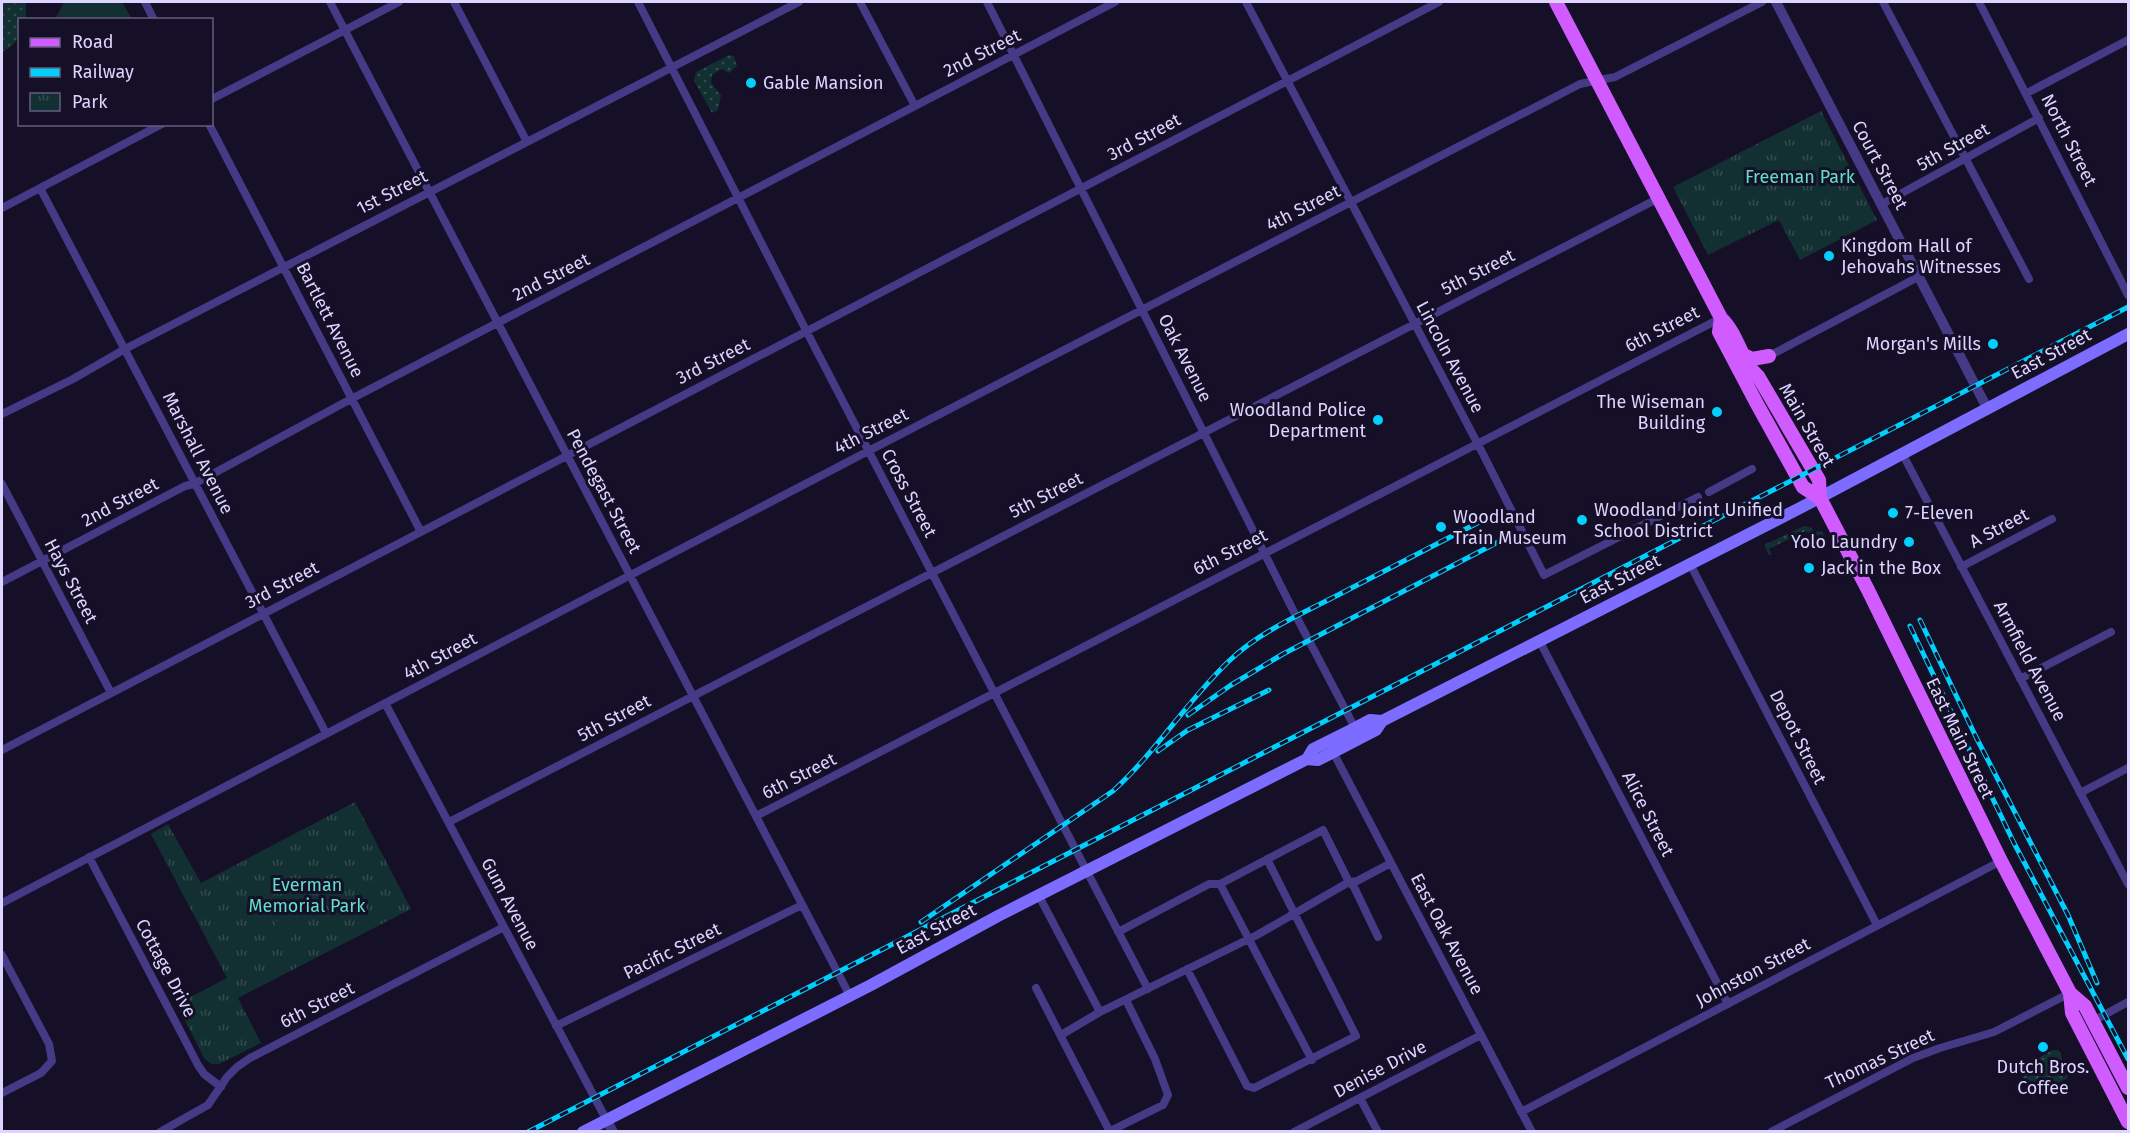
<svg xmlns="http://www.w3.org/2000/svg" width="2130" height="1133" font-family="'Fira Sans',sans-serif">
	<style>
		.grass { fill: url(#grass-dots) }
		.park { fill: url(#park-tufts) }
		.pitch { fill: #122f31 }
		.lines { fill: none; stroke-linecap: round; stroke-linejoin: round }
		.minor { stroke: #443a86; stroke-width: 8 }
		.tertiary { stroke: #443a86; stroke-width: 10 }
		.secondary { stroke: #7c6cff; stroke-width: 12 }
		.primary { stroke: #d05cff; stroke-width: 14 }
		.rail-casing { stroke: #01d0ff; stroke-width: 5 }
		.rail { stroke: #150f27; stroke-width: 3; stroke-dasharray: 9; stroke-linecap: butt }
		.poi-dot { fill: #01d0ff; stroke: #150f27; stroke-width: 2 }
		.labels { text-anchor: middle; stroke-width: 6; stroke-linejoin: round; paint-order: stroke }
		.street-label { font-size: 18px; fill: #ddd5ff; stroke: #150f27 }
		.poi-label { font-size: 18px; fill: #ddd5ff; stroke: #150f27; text-anchor: start }
		.park-label { font-size: 18px; fill: #60e0cb; stroke: #150f27 }
	</style>
	<defs>
		<pattern id="grass-dots" width="8" height="8" patternUnits="userSpaceOnUse" patternTransform="scale(1.5)"><rect width="8" height="8" fill="#122f31"/><path d="M2 2h.1M6 6h.1" fill="none" stroke="#344c50" stroke-width="1.8" stroke-linecap="round"/></pattern>
		<pattern id="park-tufts" width="24" height="20" patternUnits="userSpaceOnUse" patternTransform="scale(1.5)"><rect width="24" height="20" fill="#122f31"/><path d="M3 7l-1-3M5 7V3M7 7l1-3M15 17l-1-3M17 17v-4M19 17l1-3" fill="none" stroke="#344c50"/></pattern>
	</defs>
	<rect width="100%" height="100%" fill="#150f27"/>
	<path class="grass" d="M2,2H26V19L20,20C19,38 19,43 2,52Z
		M729,55L734,56L737,66L729,73L722,69L712,75L711,83L721,95L718,110L712,113L694,81L696,72Z
		M1804,526L1812,528L1814,532L1822,531L1826,539L1818,540L1806,531L1769,549L1772,555H1769L1764,545Z
		M2053,1050H2058L2060,1052L2068,1078L2032,1098L2022,1077L2037,1069L2034,1060Z"/>
	<path class="park" d="M1821,111L1877,220L1800,260L1779,220L1708,255L1673,187Z
		M355,802L411,909L238,998L261,1043L219,1064H211L204,1058L177,1004L227,978L151,834L168,824L201,883Z"/>
	<path class="pitch" d="M64,2H122L132,19H55Z
		M290,896L307,907L292,938L289,939L272,931Z"/>
	<g class="lines">
		<path class="minor" d="M145,2L154,20
			M330,2L850,996
			M454,2L527,142
			M638,2L811,340L1148,989
			M860,2L915,106
			M987,2L1296,616L1355,728
			M1246,2L1483,454L1544,575L1698,497
			M1883,2L2029,279
			M1979,2L2128,295
			M2027,93L2128,40
			M212,99L399,2
			M209,124L421,532
			M40,188L326,733
			M1882,204L2039,118
			M2,208L162,124
			M1769,356L1920,276
			M2,414L73,379L125,349L799,2
			M1902,453L2128,884
			M2,484L111,693
			M1709,492L1752,469
			M1690,564L1877,925
			M1961,567L2052,519
			M2,582L185,486L194,484L351,399L1115,2
			M1539,640L1728,1004
			M2020,679L2111,632
			M385,703L606,1119
			M2,750L1439,2
			M1333,752L1532,1132
			M2080,793L2128,768
			M756,816L1721,318
			M449,822L1659,198
			M89,857L198,1065L204,1074L221,1087
			M1220,884L1312,1060
			M1039,896L1100,1012
			M2,903L880,445L1580,84L1615,77L1762,2
			M1118,932L1209,884H1220L1323,830L1349,882L1354,887L1378,937
			M2,955L49,1044L52,1061L41,1073L2,1093
			M1187,969L1247,1086L1254,1088L1356,1036L1267,859
			M1036,988L1110,1132
			M2093,1021L2128,1002
			M556,1026L802,905
			M1061,1035L1100,1012L1257,935L1349,882L1357,881L1391,863
			M1360,1098L1378,1132
			M1521,1112L2001,861
			M1110,1131L1163,1105L1168,1095L1155,1059L1126,1000
			M160,1132L208,1105L227,1077L237,1067L250,1058L504,927
			M1294,1132L1481,1035
			M1771,1132L1913,1058L1940,1048L1994,1032L2070,993"/>
		<path class="tertiary" d="M1776,2L1987,408
			M606,1119L613,1132"/>
		<path class="secondary" d="M1307,759L1313,749L1355,728L1370,720L1382,721
			M583,1132L871,985L998,916L1307,759L1318,760L1376,730L1382,721L1800,508L2128,334"/>
		<path class="primary" d="M1556,2L1721,318C1739,335 1742,364 1758,376L1819,480L1820,498L1868,590L2001,861L2070,993L2085,1006L2128,1088
			M1721,318L1719,332L1757,404L1803,487L1820,498
			M1744,355L1752,359L1769,356
			M2070,993L2072,1013L2128,1122"/>
		<defs>
			<path id="rail" d="M1920,620L1976,737L2068,915L2097,983
				M1910,626L2014,843L2128,1059
				M1188,715L1231,685L1283,654L1500,541
				M1158,751L1188,730L1269,690
				M921,922L1113,791C1156,752 1187,701 1229,661C1259,632 1301,614 1338,595C1388,569 1438,543 1489,517
				M528,1132L2128,307"/>
		</defs>
		<use href="#rail" class="rail-casing"/>
		<use href="#rail" class="rail"/>
	</g>
	<g class="poi-dot">
		<circle cx="751" cy="83" r="6"/>
		<circle cx="1829" cy="256" r="6"/>
		<circle cx="1993" cy="344" r="6"/>
		<circle cx="1717" cy="412" r="6"/>
		<circle cx="1378" cy="420" r="6"/>
		<circle cx="1893" cy="513" r="6"/>
		<circle cx="1582" cy="520" r="6"/>
		<circle cx="1441" cy="527" r="6"/>
		<circle cx="1909" cy="542" r="6"/>
		<circle cx="1809" cy="568" r="6"/>
		<circle cx="2043" cy="1047" r="6"/>
	</g>
	<g class="labels">
		<g class="street-label">
			<text transform="translate(982 53) rotate(-27)" y="6">2nd Street</text>
			<text transform="translate(1144 137) rotate(-28)" y="6">3rd Street</text>
			<text transform="translate(2069 140) rotate(63)" y="6">North Street</text>
			<text transform="translate(1953 147) rotate(-29)" y="6">5th Street</text>
			<text transform="translate(1880 165) rotate(62)" y="6">Court Street</text>
			<text transform="translate(392 192) rotate(-27)" y="6">1st Street</text>
			<text transform="translate(1303 208) rotate(-27)" y="6">4th Street</text>
			<text transform="translate(1478 272) rotate(-27)" y="6">5th Street</text>
			<text transform="translate(551 277) rotate(-27)" y="6">2nd Street</text>
			<text transform="translate(330 320) rotate(63)" y="6">Bartlett Avenue</text>
			<text transform="translate(1662 329) rotate(-27)" y="6">6th Street</text>
			<text transform="translate(2051 354) rotate(-28)" y="6">East Street</text>
			<text transform="translate(1450 357) rotate(62)" y="6">Lincoln Avenue</text>
			<text transform="translate(1185 358) rotate(63)" y="6">Oak Avenue</text>
			<text transform="translate(713 361) rotate(-27)" y="6">3rd Street</text>
			<text transform="translate(1807 425) rotate(60)" y="6">Main Street</text>
			<text transform="translate(871 431) rotate(-27)" y="6">4th Street</text>
			<text transform="translate(198 453) rotate(63)" y="6">Marshall Avenue</text>
			<text transform="translate(604 491) rotate(62)" y="6">Pendegast Street</text>
			<text transform="translate(909 493) rotate(62)" y="6">Cross Street</text>
			<text transform="translate(1046 495) rotate(-27)" y="6">5th Street</text>
			<text transform="translate(120 502) rotate(-28)" y="6">2nd Street</text>
			<text transform="translate(1999 528) rotate(-28)" y="6">A Street</text>
			<text transform="translate(1230 552) rotate(-27)" y="6">6th Street</text>
			<text transform="translate(1620 579) rotate(-27)" y="6">East Street</text>
			<text transform="translate(71 581) rotate(62)" y="6">Hays Street</text>
			<text transform="translate(282 585) rotate(-28)" y="6">3rd Street</text>
			<text transform="translate(440 656) rotate(-28)" y="6">4th Street</text>
			<text transform="translate(2030 661) rotate(62)" y="6">Armfield Avenue</text>
			<text transform="translate(614 718) rotate(-28)" y="6">5th Street</text>
			<text transform="translate(1798 737) rotate(63)" y="6">Depot Street</text>
			<text transform="translate(1960 738) rotate(64)" y="6">East Main Street</text>
			<text transform="translate(799 776) rotate(-27)" y="6">6th Street</text>
			<text transform="translate(1648 814) rotate(63)" y="6">Alice Street</text>
			<text transform="translate(510 904) rotate(62)" y="6">Gum Avenue</text>
			<text transform="translate(936 929) rotate(-28)" y="6">East Street</text>
			<text transform="translate(1447 934) rotate(62)" y="6">East Oak Avenue</text>
			<text transform="translate(672 951) rotate(-26)" y="6">Pacific Street</text>
			<text transform="translate(166 968) rotate(62)" y="6">Cottage Drive</text>
			<text transform="translate(1753 972) rotate(-28)" y="6">Johnston Street</text>
			<text transform="translate(317 1005) rotate(-27)" y="6">6th Street</text>
			<text transform="translate(1880 1059) rotate(-25)" y="6">Thomas Street</text>
			<text transform="translate(1380 1069) rotate(-28)" y="6">Denise Drive</text>
		</g>
		<g class="poi-label">
			<text x="763" y="89">Gable Mansion</text>
			<text x="1841" y="252">Kingdom Hall of<tspan x="1841" dy="21">Jehovahs Witnesses</tspan></text>
			<text x="1981" y="350" text-anchor="end">Morgan's Mills</text>
			<text x="1705" y="408" text-anchor="end">The Wiseman<tspan x="1705" dy="21">Building</tspan></text>
			<text x="1366" y="416" text-anchor="end">Woodland Police<tspan x="1366" dy="21">Department</tspan></text>
			<text x="1594" y="516">Woodland Joint Unified<tspan x="1594" dy="21">School District</tspan></text>
			<text x="1905" y="519">7-Eleven</text>
			<text x="1453" y="523">Woodland<tspan x="1453" dy="21">Train Museum</tspan></text>
			<text x="1897" y="548" text-anchor="end">Yolo Laundry</text>
			<text x="1821" y="574">Jack in the Box</text>
			<text x="2043" y="1073" text-anchor="middle">Dutch Bros.<tspan x="2043" dy="21">Coffee</tspan></text>
		</g>
		<g class="park-label">
			<text x="1800" y="183">Freeman Park</text>
			<text x="307" y="891">Everman<tspan x="307" dy="21">Memorial Park</tspan></text>
		</g>
	</g>
	<rect width="2130" height="1133" fill="none" stroke="#ddd5ff" stroke-width="6"/>
	<rect x="18" y="18" width="195" height="108" fill="#150f27" stroke="#655e7d" stroke-width="1.5"/>
	<rect x="30" y="38" width="30" height="9" fill="#d05cff" stroke="#655e7d" stroke-width="1.5"/>
	<text x="72" y="48" font-size="18" fill="#ddd5ff">Road</text>
	<rect x="30" y="68" width="30" height="9" fill="#01d0ff" stroke="#655e7d" stroke-width="1.5"/>
	<text x="72" y="78" font-size="18" fill="#ddd5ff">Railway</text>
	<rect x="30" y="93" width="30" height="18" fill="url(#park-tufts)" stroke="#655e7d" stroke-width="1.5"/>
	<text x="72" y="108" font-size="18" fill="#ddd5ff">Park</text>
</svg>
